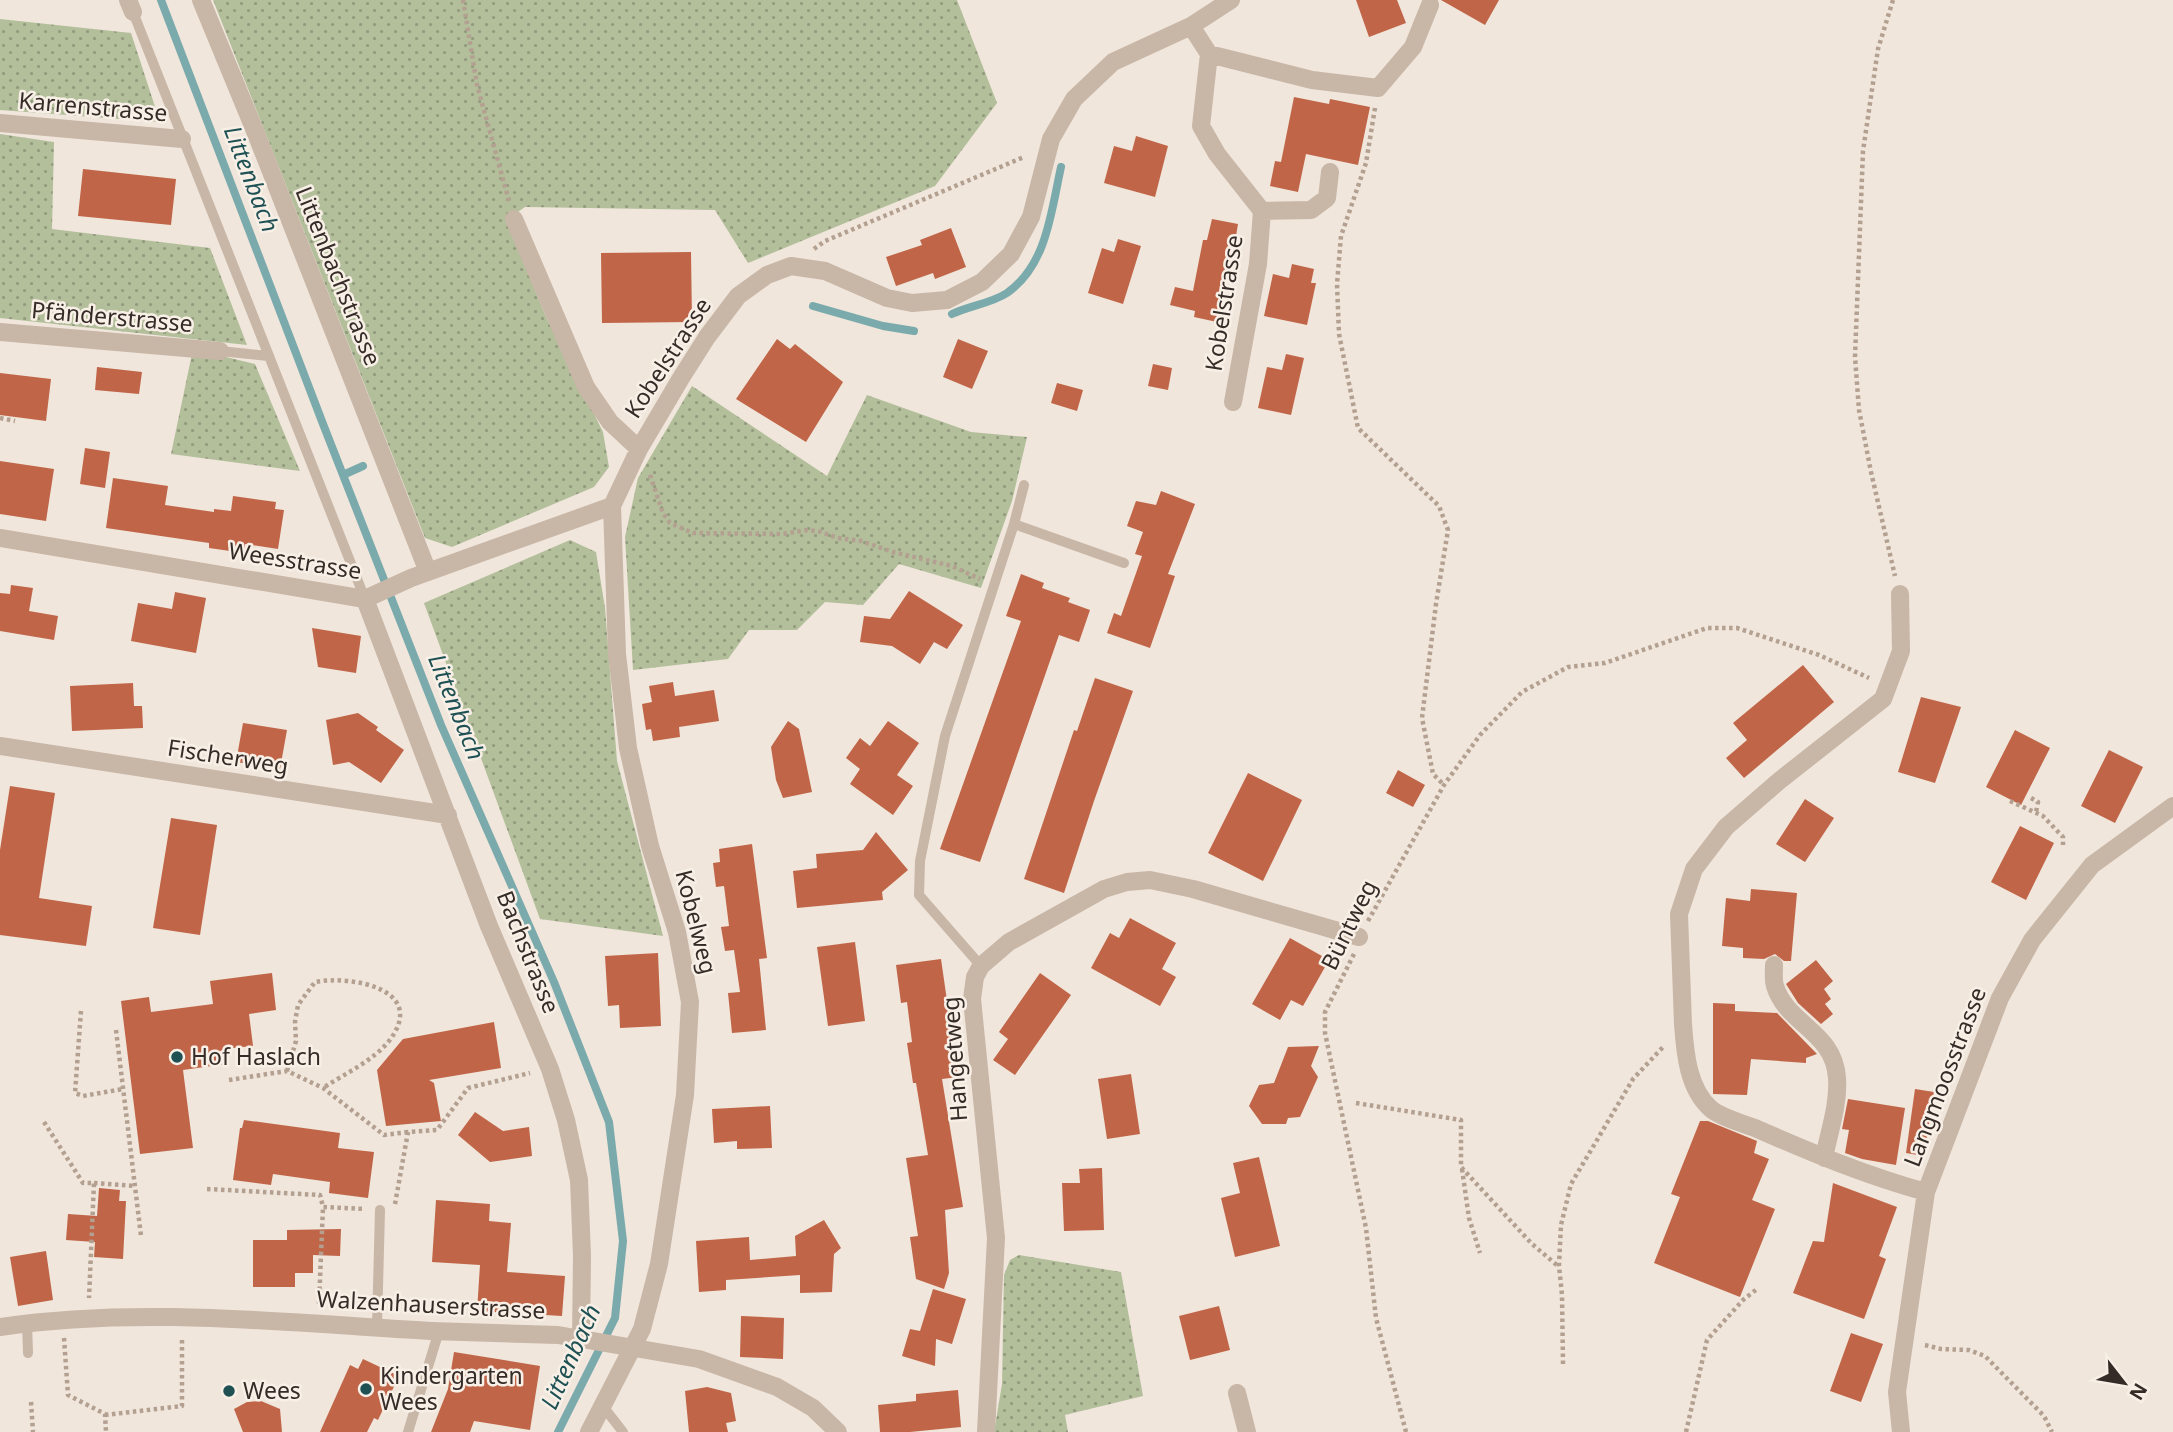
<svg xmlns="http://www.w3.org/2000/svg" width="2173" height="1432" font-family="'Noto Sans',sans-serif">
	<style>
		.grass { fill: url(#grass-dots) }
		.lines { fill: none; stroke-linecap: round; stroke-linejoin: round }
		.stream { stroke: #7baaac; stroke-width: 8 }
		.building { fill: #c06548 }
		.path { stroke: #b3a091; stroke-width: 4.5; stroke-dasharray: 3.5 3.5; stroke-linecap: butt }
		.service { stroke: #c8b6a7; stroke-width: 10 }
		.minor { stroke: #c8b6a7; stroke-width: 18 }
		.tertiary { stroke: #c8b6a7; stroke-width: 18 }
		.poi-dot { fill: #1f5154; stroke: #f8f0e7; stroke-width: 2.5 }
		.labels { text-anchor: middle; stroke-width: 5; stroke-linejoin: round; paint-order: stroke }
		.street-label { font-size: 23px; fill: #352b27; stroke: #f8f0e7 }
		.poi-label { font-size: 23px; fill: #352b27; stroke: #f8f0e7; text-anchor: start }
		.water-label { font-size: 24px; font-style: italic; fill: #1f5154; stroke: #f8f0e7 }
	</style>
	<defs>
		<pattern id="grass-dots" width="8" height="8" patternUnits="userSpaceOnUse" patternTransform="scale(1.75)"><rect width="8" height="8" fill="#b3bf9b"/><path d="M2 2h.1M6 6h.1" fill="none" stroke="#929b7e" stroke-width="1.8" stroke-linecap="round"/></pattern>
	</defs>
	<rect width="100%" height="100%" fill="#f0e6db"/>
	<path class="grass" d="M213,0H957L997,103L935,186L748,263L715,210L525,207L506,220L547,319L603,432L609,467L594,487L452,547L425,538Z
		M0,19L131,33L160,122L0,110Z
		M0,134L54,142L52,229L210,248L247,345L0,318Z
		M193,349L255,364L300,471L171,454Z
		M692,386L827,476L867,395L971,432L1027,437L1012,501L981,588L899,564L863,605L825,602L797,630H749L728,659L633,670L625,537L638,478Z
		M570,540L596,552L605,608L617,761L663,936L540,919L424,603Z
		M1019,1255L1121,1272L1143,1396L1065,1415L1068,1432H994L1002,1384L1004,1275L1010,1260Z"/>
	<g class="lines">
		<path class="stream" d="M161,0L323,424L441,725L554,982L609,1122L623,1241L615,1318L558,1432
			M813,306L883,326L914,331
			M952,314C969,306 992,303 1007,293C1047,265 1051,212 1061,167
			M343,475L363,466"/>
	</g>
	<path class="building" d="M1356,0H1397L1406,23L1369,37Z
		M1441,0H1499L1485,25Z
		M1294,97L1329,104L1330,99L1370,107L1358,165L1306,154L1298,192L1270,186L1275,161L1281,162Z
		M1136,136L1168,146L1155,197L1104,183L1114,146L1132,151Z
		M83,169L176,179L171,225L78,216Z
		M1212,219L1238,224L1229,279H1227L1217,322L1194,317L1195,311L1170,305L1175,287L1193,291L1203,240H1207Z
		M951,228L966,267L935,279L933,273L896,286L886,257L922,245L920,240Z
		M1118,239L1141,246L1123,304L1088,293L1102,248L1114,252Z
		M691,252L692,322L602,323L601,253Z
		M1292,264L1314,269L1311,283H1316L1307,325L1264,316L1273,274L1289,278Z
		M777,339L790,349L795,344L843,382L806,442L736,399Z
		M958,339L988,351L972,389L943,377Z
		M1286,354L1304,358L1291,415L1258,408L1267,367L1282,370Z
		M1153,364L1172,368L1168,390L1148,386Z
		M97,367L142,372L139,394L95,390Z
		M0,373L51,379L46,421L0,415Z
		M1057,383L1083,390L1077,411L1051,403Z
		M85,448L110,452L105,488L80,484Z
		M0,461L54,469L46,521L0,514Z
		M113,478L168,486L165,505L214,512V509L231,511L233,496L276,502L275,509L284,510L278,549L245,544L244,553L209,548V543L106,528Z
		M1161,491L1195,504L1168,574L1175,576L1150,648L1107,633L1114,613L1121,616L1142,556L1135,554L1143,532L1127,526L1136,501L1156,505Z
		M1021,574L1044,583L1042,588L1070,598L1068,602L1090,610L1079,642L1059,635L980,862L940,849L1021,621L1006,616Z
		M11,585L33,588L29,611L58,616L54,640L0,631V593L10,594Z
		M909,591L963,625L947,649L934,642L920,664L892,646L860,642L864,616L890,619Z
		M175,592L206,598L196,653L131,641L138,603L172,609Z
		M312,628L361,636L356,673L318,667Z
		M1803,665L1834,702L1744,778L1726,758L1747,740L1733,723Z
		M1095,678L1133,691L1094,801L1064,893L1024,879L1074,730L1077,731Z
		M673,682L675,696L714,690L719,721L679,727L680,737L653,741L651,729L646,730L642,704L652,702L649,686Z
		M133,683L134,706H142L143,728L72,731L70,686Z
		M1921,697L1961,707L1935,783L1898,772Z
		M358,713L378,727L376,730L404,750L381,783L349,762L333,765L326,720Z
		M788,721L799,729L812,792L783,798L776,780L771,747Z
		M888,721L919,743L897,775L913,786L893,815L850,784L860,769L846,758L860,738L870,746Z
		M243,723L287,730L280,769L236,762Z
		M2015,730L2050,748L2021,805L1986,787Z
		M2109,750L2143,767L2115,823L2081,806Z
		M1398,770L1425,785L1413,807L1386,793Z
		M1248,773L1302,800L1263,881L1208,853Z
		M10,786L55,793L39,898L92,906L86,946L0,935V850Z
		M1805,799L1834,818L1805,862L1776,844Z
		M171,818L217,825L200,935L153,928Z
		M2020,826L2054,843L2026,900L1991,882Z
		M876,832L908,870L882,892L883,900L797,908L793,871L817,868L816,854L863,850Z
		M752,844L767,958L759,959L766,1030L732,1033L728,993L740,992L734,950L725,951L721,927L729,926L724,886L716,887L713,863L720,862L719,849Z
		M1751,889L1797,893L1791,961H1784L1775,954L1764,959L1743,958V948L1722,946L1726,898L1750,901Z
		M1130,918L1176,943L1162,969L1176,977L1160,1006L1091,968L1110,933L1119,938Z
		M1290,938L1329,960L1303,1006L1291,1000L1280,1020L1252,1004Z
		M855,942L865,1021L828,1026L817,947Z
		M658,953L661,1026L620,1028L619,1005L608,1006L605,956Z
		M941,959L958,1077L942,1079L963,1207L945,1210L949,1273L944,1289L916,1279L910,1237L918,1236L906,1158L928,1155L916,1083H913L907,1043L912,1042L907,1002L901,1003L896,965Z
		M1816,960L1833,981L1824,989L1831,999L1825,1004L1833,1014L1821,1024L1798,1003L1786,984Z
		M272,973L276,1010L249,1014L253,1046L224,1049L226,1064L183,1070L193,1148L140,1154L121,1001L149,997L151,1012L213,1004L210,981Z
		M1040,973L1071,995L1015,1075L993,1060L1008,1039L999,1032Z
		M1713,1003L1735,1004V1011L1777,1013L1817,1054L1806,1058V1063L1751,1059L1747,1095L1713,1094Z
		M494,1022L501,1068L429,1080L434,1083L441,1121L386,1126L377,1070L403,1039Z
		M1319,1046L1311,1066L1318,1077L1300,1117L1288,1118L1286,1124H1262L1249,1106L1259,1085L1274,1083L1288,1047Z
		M1131,1074L1140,1134L1107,1139L1098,1079Z
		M1915,1089L1934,1092L1924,1156L1906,1153Z
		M1848,1099L1905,1108L1896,1165L1862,1159L1845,1153L1849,1130L1842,1129Z
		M770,1106L772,1148L737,1149V1141L714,1143L712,1109Z
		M475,1112L503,1131L529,1127L532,1156L490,1162L458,1135Z
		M244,1120L340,1133L338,1148L374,1152L368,1198L329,1193L330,1182L273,1174L271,1185L233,1180L240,1128H242Z
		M1700,1121H1708L1757,1141L1754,1153L1769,1159L1752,1200L1775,1209L1740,1297L1654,1263L1680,1197L1671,1194Z
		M1259,1157L1280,1246L1235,1257L1221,1198L1240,1193L1233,1163Z
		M1102,1168L1104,1230L1064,1231L1062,1183H1080L1079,1169Z
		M1833,1183L1897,1207L1879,1256L1886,1259L1864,1319L1793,1293L1813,1241L1824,1242Z
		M99,1188L120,1190L119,1201H126L123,1259L94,1257L95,1242L66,1240L68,1214L97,1216Z
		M436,1200L490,1204L489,1221L511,1223L507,1272L565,1276L562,1316L477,1311L480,1265L432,1262Z
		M824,1220L841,1248L834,1254L832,1292L800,1293V1275L726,1280V1290L699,1292L696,1241L749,1237L750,1260L796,1256L795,1236Z
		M341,1229L340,1256L313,1255V1273H295V1287H253V1240H287V1230Z
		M46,1251L53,1300L18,1306L10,1257Z
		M933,1289L966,1299L952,1344L936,1339L935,1366L902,1356L910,1329L920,1331Z
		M1219,1306L1230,1350L1190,1360L1179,1316Z
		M741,1316L784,1318L783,1359L740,1357Z
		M1851,1333L1883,1344L1861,1402L1830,1391Z
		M454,1352L540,1366L530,1430L474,1421L470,1432H431L448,1389Z
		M363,1359L399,1376L378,1420L374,1418L367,1432H320L350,1365L358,1369Z
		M707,1387L731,1393L736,1421L726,1423L728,1432H689L685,1391Z
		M958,1390L961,1427L910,1432H880L878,1405L916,1401V1394Z
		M261,1401L280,1409L282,1432H243L234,1409L247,1402Z"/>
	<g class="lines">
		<path class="path" d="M463,0L477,85L509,201
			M1893,0L1878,49L1863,151L1855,357L1859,410L1871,472L1895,576
			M1375,108L1366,163L1341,236L1337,284L1339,334L1358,428L1439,506L1448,530L1436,604L1422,718L1433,774L1444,785
			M814,249L825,241L1024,157
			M0,418L15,421
			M650,475L663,513L670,523L693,533L783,534L806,530L818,531L838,538L861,541L893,552L952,566L980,579
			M2031,798L2038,802L2036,812
			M2010,801L2043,816L2063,837V845
			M1368,921L1444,785L1480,735L1522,692L1568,667L1605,663L1707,628H1737L1819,655L1869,678
			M1354,954L1325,1012V1033L1366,1228L1376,1318L1406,1432
			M81,1011L75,1093L83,1096L123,1089
			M116,1030L141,1236
			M287,1071L296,1041L295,1022L298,1005L315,982C351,975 429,989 389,1041C373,1061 344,1074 323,1088
			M229,1080L287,1071L323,1088L384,1135L408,1132
			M1356,1103L1461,1120V1167L1532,1244L1558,1266
			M44,1122L83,1183H94L89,1298
			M1462,1169L1469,1218L1480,1253
			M94,1183L134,1186
			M207,1189L320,1195L323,1207L365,1209
			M395,1204L408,1132L437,1130L468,1088L530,1073
			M319,1304L323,1207
			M64,1338L68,1395L105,1414L106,1432
			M1925,1345L1941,1349L1969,1350L1985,1356L2044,1416L2052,1432
			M1563,1364L1562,1295L1559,1266L1561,1225L1571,1184L1633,1079L1664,1046
			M31,1402L33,1432
			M105,1415L182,1406V1337
			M1686,1432L1707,1340L1743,1300L1757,1289"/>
		<path class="service" d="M133,12L365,599
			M220,351L268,356
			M1014,524L1124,563
			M981,966L919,895L920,861L945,736L1014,524L1024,485
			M27,1323L28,1353
			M377,1326L380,1210
			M602,1405L623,1432
			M408,1432L439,1331"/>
		<path class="minor" d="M128,0L133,12
			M201,0L255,131L428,572
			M1191,26L1209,54L1312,80L1378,88L1413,47L1430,5
			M1209,54L1201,126L1217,154L1262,211L1258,264L1233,402
			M0,123L182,139
			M1262,211L1311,210L1327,198L1330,172
			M514,219L586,387L610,422L639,449
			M0,332L220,351
			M0,538L365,599L411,578L612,506
			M1900,594L1901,651L1883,699L1779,781L1726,827L1694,869L1679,914L1683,1024C1685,1053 1688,1089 1711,1109C1722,1118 1742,1123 1755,1128C1812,1153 1867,1176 1926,1192
			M365,599L489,926L550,1069L566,1120L579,1180L582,1256L581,1338
			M0,746L448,815
			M1774,965C1774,972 1773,980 1775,986C1787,1025 1834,1031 1837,1078C1839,1104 1829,1132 1824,1158
			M0,1327C142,1306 288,1323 431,1331
			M1237,1393L1247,1432
			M589,1432L642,1329L659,1264L685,1095L690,1002L677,932L650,846L628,748L617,654L612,506L639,449L681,378L707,337L738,296L767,275L791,266L825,271L887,298L912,303L947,300L982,282L1011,254L1031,217L1051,139L1074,99L1113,62L1191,26L1231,0
			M986,1432L996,1238L972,999L975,977L981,966L1009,942L1104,889L1127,882L1150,880L1193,889L1359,937
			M1901,1432L1897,1392L1926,1192L2000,998L2032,940L2092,865L2173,806"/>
		<path class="tertiary" d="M431,1331L558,1335L699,1359L777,1387L813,1408L838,1432"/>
	</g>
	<g class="poi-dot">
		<circle cx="177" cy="1057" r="7"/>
		<circle cx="366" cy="1389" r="7"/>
		<circle cx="229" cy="1391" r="7"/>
	</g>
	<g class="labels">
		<g class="street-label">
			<text transform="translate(93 107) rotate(5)" y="8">Karrenstrasse</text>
			<text transform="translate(338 276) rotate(68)" y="8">Littenbachstrasse</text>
			<text transform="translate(1224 303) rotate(-81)" y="8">Kobelstrasse</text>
			<text transform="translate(112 317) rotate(5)" y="8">Pfänderstrasse</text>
			<text transform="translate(668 358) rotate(-57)" y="8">Kobelstrasse</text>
			<text transform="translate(295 561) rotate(9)" y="8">Weesstrasse</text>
			<text transform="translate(228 757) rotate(9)" y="8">Fischerweg</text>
			<text transform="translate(696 922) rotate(76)" y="8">Kobelweg</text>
			<text transform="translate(1349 925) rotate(-64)" y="8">Büntweg</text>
			<text transform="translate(528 952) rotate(68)" y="8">Bachstrasse</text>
			<text transform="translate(955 1059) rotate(-94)" y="8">Hangetweg</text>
			<text transform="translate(1945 1077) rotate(-69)" y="8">Langmoosstrasse</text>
			<text transform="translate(431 1305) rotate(3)" y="8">Walzenhauserstrasse</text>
		</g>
		<g class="poi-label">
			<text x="191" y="1065">Hof Haslach</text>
			<text x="380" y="1384">Kindergarten<tspan x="380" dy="26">Wees</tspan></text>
			<text x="243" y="1399">Wees</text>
		</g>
		<g class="water-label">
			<text transform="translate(251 179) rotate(69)" y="8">Littenbach</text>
			<text transform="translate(456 707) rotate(68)" y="8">Littenbach</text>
			<text transform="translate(571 1357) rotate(-66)" y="8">Littenbach</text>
		</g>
	</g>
	<g transform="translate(2124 1383) rotate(121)" stroke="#f8f0e7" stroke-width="5" paint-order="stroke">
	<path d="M0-5L12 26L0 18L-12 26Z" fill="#352b27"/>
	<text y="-10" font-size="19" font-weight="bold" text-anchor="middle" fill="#352b27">N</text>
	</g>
</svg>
